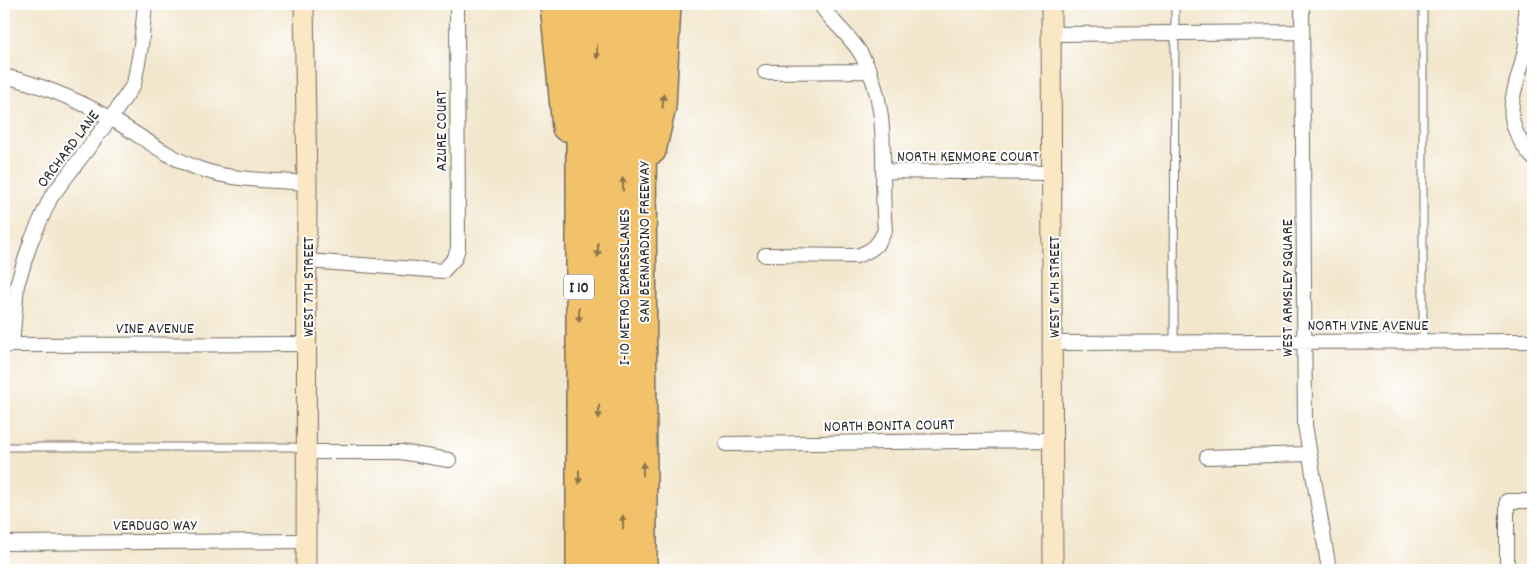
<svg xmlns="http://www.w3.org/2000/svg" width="1537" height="574" font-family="Dekko,sans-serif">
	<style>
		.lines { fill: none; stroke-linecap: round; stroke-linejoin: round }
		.lane-casing { stroke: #716c63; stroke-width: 9 }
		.street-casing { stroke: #716c63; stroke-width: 16 }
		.secondary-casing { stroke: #716c63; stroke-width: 21 }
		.highway-casing { stroke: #716c63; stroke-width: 28 }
		.lane { stroke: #fff; stroke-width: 7 }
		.street { stroke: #fff; stroke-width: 14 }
		.secondary { stroke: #fae7c3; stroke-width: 19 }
		.highway { stroke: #f2c26a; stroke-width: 25 }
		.oneway { fill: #8e764a }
		.labels { text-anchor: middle; stroke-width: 4; stroke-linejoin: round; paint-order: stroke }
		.shield { fill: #fff; stroke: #6b6b6b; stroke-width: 1 }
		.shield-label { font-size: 15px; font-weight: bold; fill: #2b2b2b }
		.street-label { font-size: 16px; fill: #2b2b2b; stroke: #fff }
	</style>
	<rect width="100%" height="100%" fill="#fff"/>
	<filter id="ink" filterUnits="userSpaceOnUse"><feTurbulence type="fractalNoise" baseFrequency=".02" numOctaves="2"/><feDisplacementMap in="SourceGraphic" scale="10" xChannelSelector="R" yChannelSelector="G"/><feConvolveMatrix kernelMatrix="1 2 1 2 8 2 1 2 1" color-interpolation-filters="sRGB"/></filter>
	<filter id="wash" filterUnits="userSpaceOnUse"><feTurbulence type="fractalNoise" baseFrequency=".0096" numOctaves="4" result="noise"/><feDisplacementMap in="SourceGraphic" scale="20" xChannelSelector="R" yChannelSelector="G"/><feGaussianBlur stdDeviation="1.12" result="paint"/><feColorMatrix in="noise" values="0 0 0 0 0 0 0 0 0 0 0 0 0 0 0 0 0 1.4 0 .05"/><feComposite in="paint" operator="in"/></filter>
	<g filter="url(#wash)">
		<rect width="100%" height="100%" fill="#f2e6cc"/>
	</g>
	<g filter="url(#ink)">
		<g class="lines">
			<defs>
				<path id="lane" d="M1423,4V341
					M1174,342L1175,4
					M4,447H294L305,452"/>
				<path id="street" d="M1302,4L1305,425L1329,570
					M1525,4C1525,19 1528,36 1525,50C1515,97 1497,116 1533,158
					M1051,34L1302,32
					M765,72L870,71
					M4,76C42,85 76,99 110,118C140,135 168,158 200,169C234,181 272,180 307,183
					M883,171L1052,173
					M765,255L856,256C872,251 878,246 885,230C879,171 893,108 861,54C850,35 831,22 820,4
					M307,261L443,271L455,258L458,248L457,4
					M1053,343L1533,341
					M4,345L307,344
					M12,345L17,285L31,241L51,197L111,118L134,84L141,46L145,4
					M726,444L1053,440
					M305,452H401L449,460
					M1207,457L1309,454
					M4,543L306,541
					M1507,570V501H1533"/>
				<path id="secondary" d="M304,4L307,183L306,570
					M1051,4L1053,570"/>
				<path id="highway" d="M553,4L565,128
					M579,4V570
					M597,4L599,570
					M622,4L624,570
					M643,4L644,570
					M653,151L663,107L668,4"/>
			</defs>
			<use href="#lane" class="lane-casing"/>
			<use href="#street" class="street-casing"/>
			<use href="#secondary" class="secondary-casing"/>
			<use href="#highway" class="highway-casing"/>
			<use href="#lane" class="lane"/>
			<use href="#street" class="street"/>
			<use href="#secondary" class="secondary"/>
			<use href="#highway" class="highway"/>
		</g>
		<defs><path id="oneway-solid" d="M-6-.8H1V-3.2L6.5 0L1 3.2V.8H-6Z" transform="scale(1.25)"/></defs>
		<g class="oneway">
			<use href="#oneway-solid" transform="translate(597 52) rotate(90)"/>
			<use href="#oneway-solid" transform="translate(663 101) rotate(-86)"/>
			<use href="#oneway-solid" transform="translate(623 184) rotate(-90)"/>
			<use href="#oneway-solid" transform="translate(598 250) rotate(90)"/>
			<use href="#oneway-solid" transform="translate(579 315) rotate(90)"/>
			<use href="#oneway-solid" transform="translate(599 412) rotate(90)"/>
			<use href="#oneway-solid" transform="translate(643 469) rotate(-90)"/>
			<use href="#oneway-solid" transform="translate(579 477) rotate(90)"/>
			<use href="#oneway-solid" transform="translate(623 522) rotate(-91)"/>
		</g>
	</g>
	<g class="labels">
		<rect class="shield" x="564" y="274.5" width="30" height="25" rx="4"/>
		<g class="shield-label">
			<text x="579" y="292">I 10</text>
		</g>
		<g class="street-label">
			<text transform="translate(440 131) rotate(-90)" y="6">AZURE COURT</text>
			<text transform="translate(67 148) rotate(-53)" y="6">ORCHARD LANE</text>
			<text x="968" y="161">NORTH KENMORE COURT</text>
			<text transform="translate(643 242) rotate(-90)" y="6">SAN BERNARDINO FREEWAY</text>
			<text transform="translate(307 287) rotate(-90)" y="6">WEST 7TH STREET</text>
			<text transform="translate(623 287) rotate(-90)" y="6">I-10 METRO EXPRESSLANES</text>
			<text transform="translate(1053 287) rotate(-90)" y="6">WEST 6TH STREET</text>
			<text transform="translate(1286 288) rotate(-90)" y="6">WEST ARMSLEY SQUARE</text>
			<text x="1368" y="330">NORTH VINE AVENUE</text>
			<text x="155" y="333">VINE AVENUE</text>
			<text transform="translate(889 424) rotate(-1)" y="6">NORTH BONITA COURT</text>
			<text x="155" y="530">VERDUGO WAY</text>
		</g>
	</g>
	<rect width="1537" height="574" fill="none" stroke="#fff" stroke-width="20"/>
</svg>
